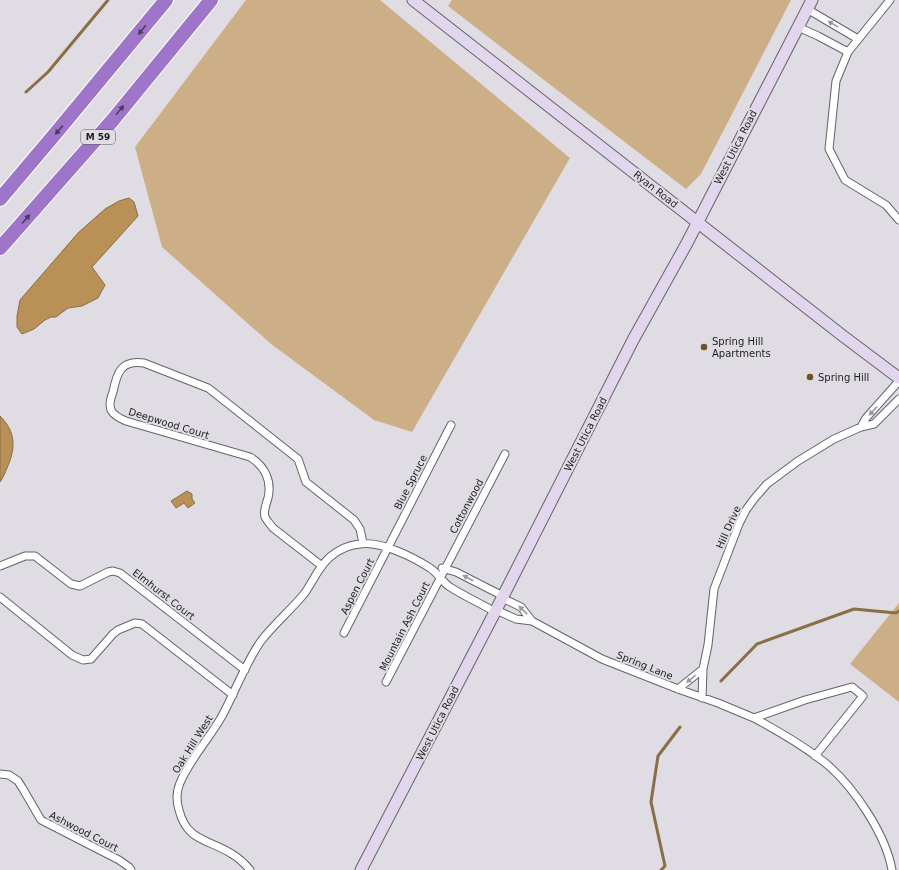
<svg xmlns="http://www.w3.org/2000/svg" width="899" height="870" font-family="'DejaVu Sans',sans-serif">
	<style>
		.green { fill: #ccaf87 }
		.water { fill: #b99157; stroke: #8a6e46 }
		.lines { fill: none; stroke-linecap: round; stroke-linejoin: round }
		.stream { stroke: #8a6e46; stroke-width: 3 }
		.street-casing { stroke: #656369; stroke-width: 9 }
		.secondary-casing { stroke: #656369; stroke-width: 13 }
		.highway-casing { stroke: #fff; stroke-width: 16 }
		.street { stroke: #fff; stroke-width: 7 }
		.secondary { stroke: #e2d6ef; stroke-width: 11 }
		.highway { stroke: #9e75c9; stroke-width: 14 }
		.oneway { fill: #99999a }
		.oneway2 { fill: #4a3b5a }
		.poi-dot { fill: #6f5226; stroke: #dfdce3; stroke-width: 1.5 }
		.labels { text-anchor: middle; stroke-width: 4; stroke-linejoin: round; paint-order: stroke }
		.shield { fill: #dfdce3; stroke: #575659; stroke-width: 1 }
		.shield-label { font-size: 9px; font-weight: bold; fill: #1d1c1e }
		.street-label { font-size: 10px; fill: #1d1c1e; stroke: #dfdce3 }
		.poi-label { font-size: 10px; fill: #1d1c1e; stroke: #dfdce3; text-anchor: start }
	</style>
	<rect width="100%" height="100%" fill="#dfdce3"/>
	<path class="green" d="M246,0H380L570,158L412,432L374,420L271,344L162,247L135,147Z
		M452,0H791L701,174L686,189L448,6Z
		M899,603V702L850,664Z"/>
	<path class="water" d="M129,198L134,202L138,216L92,267L105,285L98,298L82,306L68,308L56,317H51L45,320L34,329L22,334L17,327V316L20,300L78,233L105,209L119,201Z
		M0,416C16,432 16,448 7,468C5,473 3,478 0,482Z
		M187,491L192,494V499L195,503L188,508L184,503L176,508L171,501Z"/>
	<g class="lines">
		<path class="stream" d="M26,92L48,72L108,0
			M721,681L757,644L854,609L896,613L899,611
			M661,870L665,866L651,802L658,756L680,727"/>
		<defs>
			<path id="street" d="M890,0L848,52L836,81L829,149L845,180L886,205L899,220
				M807,9L858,39
				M798,27L818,36L848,52
				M899,381L866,418L861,427L874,424L899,399
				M0,566L25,556H35L71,584L80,586L108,572L113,571L120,573L245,670
				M322,566L273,528C270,524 267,521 265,517C263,511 266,505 268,498C272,481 265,466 250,457L126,421C121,419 114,416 111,410C109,405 111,397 113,392C117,372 121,360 144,363L208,388L212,391L298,459L306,482L354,520L360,529L363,543
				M442,568L456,572L503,596
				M0,597L72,655L83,660L91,659L113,634L118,630L135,623L142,624L233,695
				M496,610L516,619L532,621L521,607L502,598
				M532,621L602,659L678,689L718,703L754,718L805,700L852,687L863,696L815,756
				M344,633L451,425
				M703,669L708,645L714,589L739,524L746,510L754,499L767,484L798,461L834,439L861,427
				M386,682L505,454
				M678,689L703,669L702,698
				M754,718C780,732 806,747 829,766C855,789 886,835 892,870
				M0,774L9,775L18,781L23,789L41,820L119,860L129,867L131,870
				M250,870C245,864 239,858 232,854C209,839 187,842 179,810C176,800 176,792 180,783C190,759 209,739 222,716C235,692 245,664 261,641C274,624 290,611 304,594C313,582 318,567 330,557C338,550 349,545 360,544C381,541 413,557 430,568C438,573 442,582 450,587C464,596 480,603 495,612"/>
			<path id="secondary" d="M413,0L843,336L899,378
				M361,870L496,610L633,340L687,243L812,0"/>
			<path id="highway" d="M0,199L55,134L166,0
				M0,248L112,121L211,0"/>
		</defs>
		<use href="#street" class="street-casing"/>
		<use href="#secondary" class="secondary-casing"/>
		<use href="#highway" class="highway-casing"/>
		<use href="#street" class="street"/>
		<use href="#secondary" class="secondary"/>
		<use href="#highway" class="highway"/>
	</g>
	<defs><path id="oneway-solid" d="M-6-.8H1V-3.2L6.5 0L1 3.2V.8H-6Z"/></defs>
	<g class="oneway">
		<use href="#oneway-solid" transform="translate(833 24) rotate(-149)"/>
		<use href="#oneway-solid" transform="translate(873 411) rotate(132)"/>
		<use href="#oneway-solid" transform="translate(468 578) rotate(-152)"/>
		<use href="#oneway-solid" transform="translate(523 610) rotate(-136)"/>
		<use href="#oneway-solid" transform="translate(691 679) rotate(141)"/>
	</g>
	<g class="oneway2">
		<use href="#oneway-solid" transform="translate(142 30) rotate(129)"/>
		<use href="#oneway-solid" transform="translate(120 110) rotate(-50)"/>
		<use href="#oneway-solid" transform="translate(59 130) rotate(130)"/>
		<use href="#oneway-solid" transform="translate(26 219) rotate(-49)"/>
	</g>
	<g class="poi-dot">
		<circle cx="704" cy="347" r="4"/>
		<circle cx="810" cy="377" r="4"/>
	</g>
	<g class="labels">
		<rect class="shield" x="81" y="130" width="34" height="14" rx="3"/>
		<g class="shield-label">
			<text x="98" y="140">M 59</text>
		</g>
		<g class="street-label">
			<text transform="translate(735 147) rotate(-63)" y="4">West Utica Road</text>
			<text transform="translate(656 189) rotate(38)" y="4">Ryan Road</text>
			<text transform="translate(169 423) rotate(17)" y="4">Deepwood Court</text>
			<text transform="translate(585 434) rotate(-63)" y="4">West Utica Road</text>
			<text transform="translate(410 482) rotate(-63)" y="4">Blue Spruce</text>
			<text transform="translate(466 506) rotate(-62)" y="4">Cottonwood</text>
			<text transform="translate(728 527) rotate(-66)" y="4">Hill Drive</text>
			<text transform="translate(357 586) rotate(-63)" y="4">Aspen Court</text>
			<text transform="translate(164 594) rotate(38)" y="4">Elmhurst Court</text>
			<text transform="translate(404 626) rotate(-63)" y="4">Mountain Ash Court</text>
			<text transform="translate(645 665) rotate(22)" y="4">Spring Lane</text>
			<text transform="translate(437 723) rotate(-63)" y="4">West Utica Road</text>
			<text transform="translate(192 744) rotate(-58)" y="4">Oak Hill West</text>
			<text transform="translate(84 831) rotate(27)" y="4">Ashwood Court</text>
		</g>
		<g class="poi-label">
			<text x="712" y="345">Spring Hill<tspan x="712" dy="12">Apartments</tspan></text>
			<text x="818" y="381">Spring Hill</text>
		</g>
	</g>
</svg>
